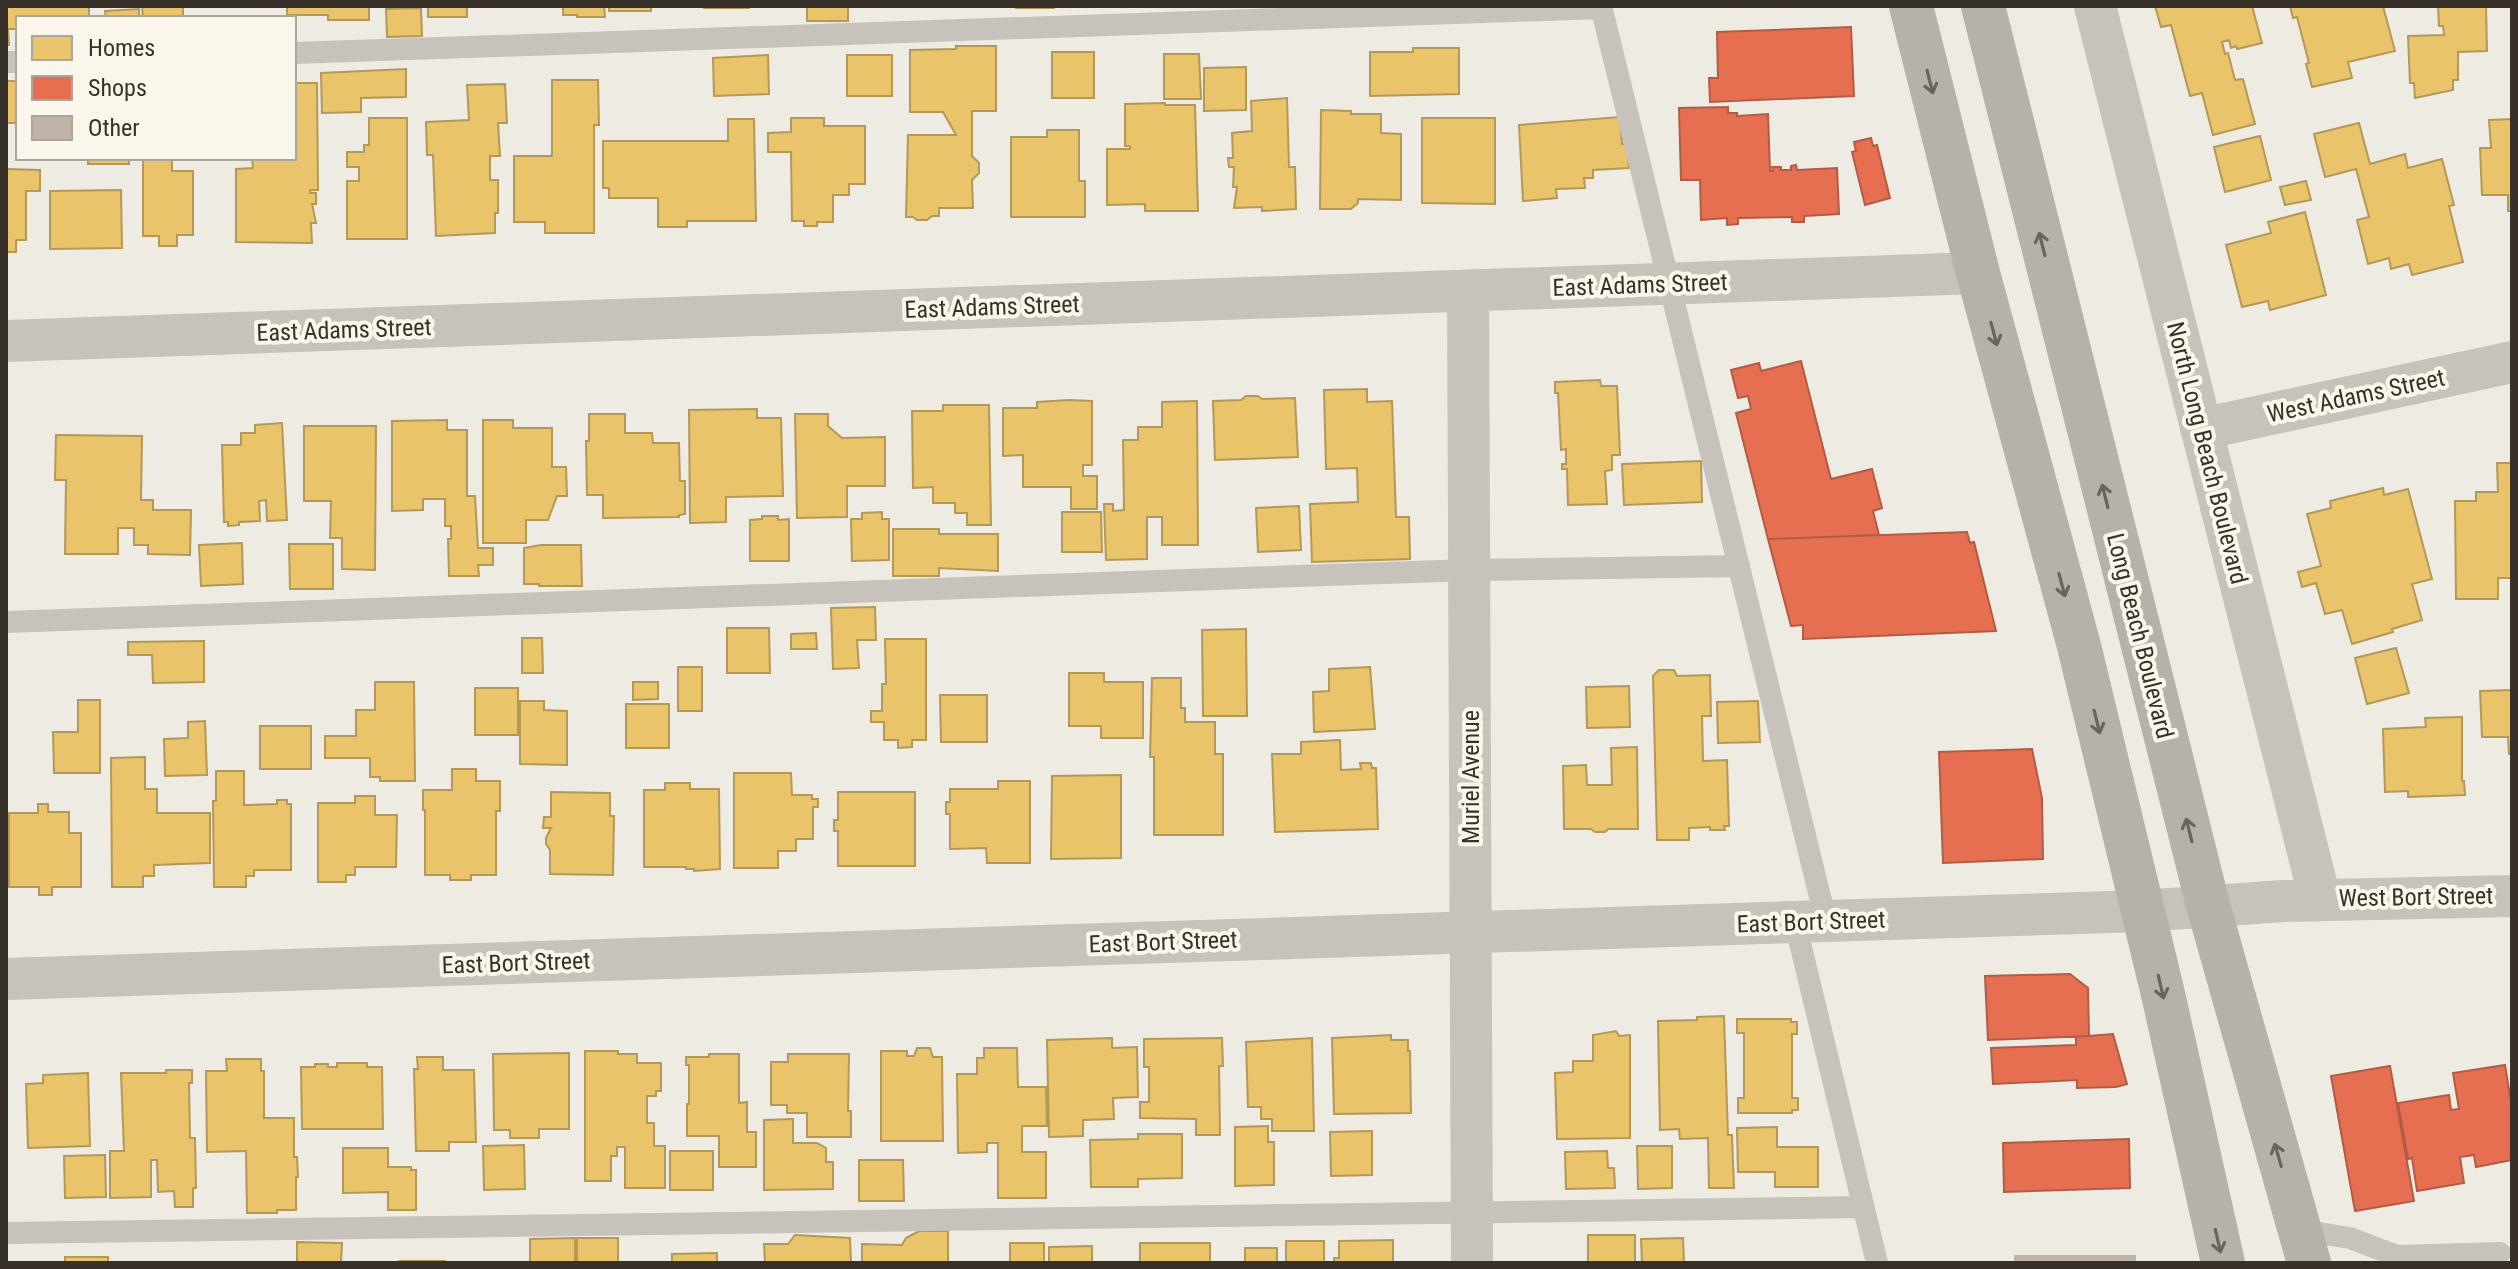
<svg xmlns="http://www.w3.org/2000/svg" width="2518" height="1269" font-family="'Roboto Condensed',sans-serif">
	<style>
		.homes { fill: #e9c46a; stroke: #b49857; stroke-width: 2 }
		.shops { fill: #e76f51; stroke: #b25c45; stroke-width: 2 }
		.building { fill: #c1b3a5 }
		.lines { fill: none; stroke-linecap: round; stroke-linejoin: round }
		.service { stroke: #c7c3bc; stroke-width: 22 }
		.minor { stroke: #c7c3bc; stroke-width: 42 }
		.primary { stroke: #b6b1ab; stroke-width: 44 }
		.oneway { stroke: #6a645e }
		.labels { text-anchor: middle; stroke-width: 8; stroke-linejoin: round; paint-order: stroke }
		.street-label { font-size: 24px; fill: #38312a; stroke: #faf6ec }
	</style>
	<rect width="100%" height="100%" fill="#eeebe3"/>
	<path class="homes" d="M6,6H89V18H18V29H8L9,45H6Z
		M142,6H183V18H143Z
		M287,6H369V20H328V15H287Z
		M428,6H467V17H428Z
		M563,6H604L605,17H577V15H563Z
		M609,6H651V11H609Z
		M704,6H749V8H704Z
		M807,6H848V21H807Z
		M1016,6H1054V8H1016Z
		M2155,6H2252L2262,43L2237,49L2236,46L2231,48L2229,40L2222,42L2225,54L2228,53L2235,80L2243,79L2255,124L2213,135L2202,93L2190,96L2171,25L2161,27Z
		M2290,6H2383L2395,51L2348,62L2352,78L2312,87L2306,64L2309,63L2297,17L2293,18Z
		M2438,6H2486L2487,51L2458,52V80H2453V90L2415,98L2414,83H2410L2408,36L2444,35L2443,26H2439Z
		M421,8L422,36L387,37L386,9Z
		M139,9V18H106L105,11Z
		M956,46H996V111H972V156L979,163V173L972,180L973,208H939V216H932L927,220H917L913,217H906L908,135H956L943,112H910V50L956,49Z
		M1413,48H1459V94L1370,96V52H1413Z
		M1052,52H1094V98H1052Z
		M1164,54H1199L1201,99H1164Z
		M768,55L769,94L714,96L713,58Z
		M847,55H892V96H847Z
		M1246,67V110L1204,111V68Z
		M406,69V97L361,98V112L322,113L321,73Z
		M552,80H598L599,125H594V233H545V222H514V156H552Z
		M6,81H18V123H6Z
		M294,83H317L318,190H310V193H316V204H312L316,223H311L312,243L236,242V169L253,168L252,158H294Z
		M505,84L507,123H498L500,156H490V180H498V213H495V233L436,236L433,155H427L426,122L469,120L467,85Z
		M1287,98L1289,167H1295L1296,209L1262,211V207L1234,208L1237,187H1233L1234,167H1229L1228,158H1233L1232,133L1252,131L1251,101Z
		M1165,103V105H1195L1198,211H1145V204L1107,205V149H1130V146H1125V104Z
		M1321,110L1351,111V114H1381V133L1401,134V200L1358,199V203L1351,209H1320Z
		M1620,117L1622,144H1627L1629,168L1593,170V178H1584L1585,188L1556,189L1557,198L1523,201L1519,125Z
		M369,118H407V239H347V181H359V167H347V152H364V145H369Z
		M791,118H824V126H865V184H849V195H833V222H817V226H804V221H792L791,152H768V133L791,132Z
		M1422,118H1495V204L1422,203Z
		M728,119H754L756,221H687V227H658V198H609V188H603V141H728Z
		M2512,119V211H2508V195H2482L2480,148H2491L2489,120Z
		M2359,123L2370,164L2405,154L2408,168L2442,159L2454,205L2449,206L2463,262L2412,275L2409,264L2391,269L2389,258L2368,264L2357,220L2369,217L2356,169L2325,177L2314,134Z
		M1047,130H1079V181H1085V217H1011V137H1047Z
		M2260,136L2271,180L2225,192L2214,147Z
		M88,158H129V164H88Z
		M143,158H172V171H193V235H177V246H159V236H143Z
		M6,169L40,170V191H26V240H16V252H6Z
		M2306,181L2311,200L2285,205L2280,187Z
		M121,190L122,248L50,249V191Z
		M2305,212L2326,295L2270,310L2268,301L2242,307L2226,245L2271,233L2268,222Z
		M1600,380L1601,386H1617L1620,455H1612V470L1605,471L1607,504L1568,505L1567,469H1562V464H1566V449L1561,450L1558,393H1555V382Z
		M1367,389V402L1392,401L1396,517H1409L1410,559L1312,562L1310,504L1358,502L1357,468L1326,469L1324,390Z
		M1246,396H1258L1262,399L1295,398L1298,457L1215,460L1213,401L1241,400Z
		M1069,400L1092,401V465H1083V476H1097V509H1071V487H1023V455L1003,456V408H1037V402Z
		M1197,401L1198,545H1162V517H1147V559L1106,560L1104,504H1113V511L1124,510L1123,440H1138V427H1162V402Z
		M943,405H989L991,525H967V513H955V503H933V487L913,488L912,411H943Z
		M757,409V418H781L783,496L726,497V522L690,523L689,410Z
		M589,414H625V433H652L653,443H679L680,481H685V514L679,515V517L603,518V495H587L586,441H589Z
		M795,414H828V426L842,438L885,437V486H847V517L797,518Z
		M447,420V430H467V496H475L478,548H493V565H478L479,576H449L448,539H451V526H445V499H423V510L392,511V421Z
		M483,420H513V428H552V467H566L567,496H557L548,520H526V543H483Z
		M282,423L287,520L267,521L266,500L259,501L260,521L239,522V525L228,526V522H224L222,445H241V433H255V425Z
		M304,426H376L375,570L342,569V538H330L331,501H304Z
		M56,435L142,436L141,500H153V510H191L190,555L148,554V545H134V528H118V554H65L66,480H55Z
		M1701,461L1702,502L1624,505L1622,464Z
		M2497,463H2512V578H2498V599H2456L2455,501H2476V492H2498Z
		M2383,488L2384,495L2408,489L2432,579L2412,584L2422,620L2392,629L2393,632L2352,644L2342,610L2325,614L2316,583L2302,587L2298,572L2321,566L2307,514L2331,508L2330,501Z
		M1299,506L1301,550L1258,552L1256,508Z
		M882,512V519H889V560L852,561L851,519H862V513Z
		M1062,512H1101L1102,552H1062Z
		M762,516H778V520L789,519V561H750V520L762,519Z
		M893,529H939V534H998V571L939,568V576H893Z
		M242,543L243,584L201,586L199,545Z
		M289,544H333V589H290Z
		M541,545H581L582,586H539V584H524V548Z
		M875,607L876,640H857L859,668L833,669L831,608Z
		M727,628H769L770,673H727Z
		M1246,629L1247,716H1203L1202,630Z
		M816,633L817,649H791V634Z
		M522,638H542L543,673H522Z
		M885,639H926V740H912V747L898,748V740H884V722H871V711H882V684H886Z
		M204,641V682L153,683L152,655H128V642Z
		M2396,648L2409,693L2367,704L2355,658Z
		M678,667H702V711H678Z
		M1370,667L1375,729L1314,732L1313,692L1329,691V669Z
		M1659,670H1674L1677,676L1710,675L1711,716H1702L1703,761L1727,760L1729,826H1724L1725,830H1710V827L1689,828V840H1657L1653,676Z
		M1069,673H1104V682H1143V738H1101V726H1069Z
		M1152,678H1181V708H1185V722H1215V754H1223V835H1154V757H1150Z
		M375,682H414L415,781H380V777H370V758H325V736H356V710H375Z
		M633,682H658V699L633,700Z
		M1629,686L1630,727L1587,728L1586,687Z
		M475,688H518V735H475Z
		M2512,690V754H2509L2508,737H2482L2480,691Z
		M940,695H987V742H941Z
		M78,700H100V773H54L53,732H78Z
		M520,701H544V710L567,711V765L520,764Z
		M1758,701L1760,742L1718,743L1717,702Z
		M626,704H669V748H626Z
		M2462,717V781H2464L2465,795L2408,797V791L2385,792L2383,729L2426,727L2425,718Z
		M205,721L207,775L165,776L164,739L188,738V722Z
		M260,726H311V769H260Z
		M1340,740L1341,770L1361,769L1360,763H1371L1372,768H1376L1378,829L1275,832L1272,754H1301V742Z
		M1637,747L1638,829H1608L1605,832H1595L1591,829H1564L1563,766L1586,765L1587,785H1612L1611,748Z
		M145,757V789H157V813H210V863L154,865V876H143V887H112L111,758Z
		M452,769H476V781H500V811H496V875H471V880H450V875H425V810H423V790H452Z
		M216,771H244V805L277,804V800H287V804H291V870H254V876H246V887H214L213,801H216Z
		M734,773H791L792,795H812V799H818V807H813V839H796V851H778V868H734Z
		M1121,775V858L1051,859L1052,776Z
		M998,781H1030V863H987L986,848L950,849V814H946V802H950V789H998Z
		M665,783H690V789H719L720,869L694,871V869H686V867H644V790H665Z
		M551,792L610,793V816H614L613,875L550,874V850L546,844V838L551,828H543L544,817H551Z
		M838,792H915V866H838V831H834V820H838Z
		M355,796H375V815H397L396,867H355V875H346V882H318V803H355Z
		M38,804H48V812H69V833H81V887H52V895H39V887H9V813H38Z
		M1724,1016L1728,1135H1732L1734,1188H1709L1708,1138L1680,1139L1679,1129L1660,1130L1658,1021L1697,1020V1017Z
		M1737,1019H1791V1022H1797V1034H1792V1098H1798V1110H1792V1113H1738V1098H1744V1033H1737Z
		M1616,1031L1619,1036L1630,1035V1138L1557,1139L1555,1073L1573,1072V1061H1593V1035Z
		M1391,1035V1040H1408V1051H1410L1411,1113L1334,1114L1332,1038Z
		M1112,1038V1048L1137,1047L1138,1097L1113,1098L1114,1119L1083,1120V1136L1049,1137L1047,1040Z
		M1222,1038L1223,1066H1219L1220,1135H1196V1119L1140,1118V1102H1149V1067H1144V1039Z
		M1312,1038L1314,1131H1272V1119H1261V1107H1248L1246,1042Z
		M917,1048H930L933,1057H942L943,1141H881V1051H907V1056H914Z
		M984,1048H1017L1018,1087H1046L1047,1126H1022V1152H1046V1198H998V1143H987V1152L958,1153L957,1074H977V1058H984Z
		M585,1051H618V1054H637V1063H661V1091H656V1096H647V1123H654V1146H665V1188H625V1147H617V1156H611V1181H585Z
		M569,1053V1129H539V1138H510V1130H494L493,1054Z
		M709,1054H739V1103L747,1102V1132H756V1167H719V1136H687V1104H689V1065H686V1057H709Z
		M788,1054H849L848,1111H851V1137H807V1113H787V1105H771V1062H788Z
		M417,1057H443V1070H474L476,1142H449V1151H416L414,1069H418Z
		M226,1059H261V1071H264V1118H294V1157H297L298,1177H296V1210H277V1213H247L246,1151L207,1152L206,1071H227Z
		M337,1063H367V1067H382L383,1129H302L301,1067H315V1064H328V1067H337Z
		M166,1070H192V1083H189L190,1138H195L196,1188H193V1207H175L174,1191L158,1192L157,1160H151V1197L110,1198V1151H124L121,1073H166Z
		M88,1073L90,1146L28,1148L26,1084L43,1083V1075Z
		M793,1119V1143H817L826,1148V1162H833V1189L764,1190V1120Z
		M1268,1126V1142H1274V1185L1235,1186V1127Z
		M1777,1127V1147H1818V1187H1775V1172H1738L1737,1128Z
		M1372,1131V1175L1331,1176L1330,1132Z
		M1138,1134H1182V1178L1138,1179V1187H1091L1090,1140L1138,1139Z
		M524,1145L525,1189L484,1190L483,1146Z
		M1637,1146H1672V1188L1638,1189Z
		M343,1148H388V1167H411V1170H416V1210H388V1192L343,1193Z
		M670,1151H713V1190H670Z
		M1607,1151L1608,1168H1614L1615,1188L1566,1189L1565,1152Z
		M105,1155L106,1197L65,1198L64,1156Z
		M859,1160H903L904,1201H859Z
		M919,1231H948V1263H862V1244L902,1245L906,1238Z
		M795,1235L850,1238L851,1263H765L764,1244H788Z
		M1588,1235H1635V1263H1588Z
		M575,1238V1263H530V1239Z
		M577,1238H618V1263H577Z
		M1683,1238L1684,1263H1642L1641,1239Z
		M1393,1240V1263H1334V1258H1339V1241Z
		M1286,1241H1324V1263H1286Z
		M297,1242L342,1243L341,1263H297Z
		M1010,1243H1044V1263H1010Z
		M1140,1243H1210V1263H1140Z
		M1092,1246V1263H1049V1247Z
		M1245,1248H1277V1263H1245Z
		M717,1253V1263H672V1254Z
		M65,1257H108V1263H65Z
		M399,1261H445V1263H399Z"/>
	<path class="shops" d="M1851,27L1854,96L1710,102L1709,78H1718L1717,32Z
		M1728,107V113H1737V116L1768,114L1770,171H1773L1772,167H1781V170H1791V166L1796,165L1797,170L1837,168L1839,214L1804,216V222H1792V217L1738,218V224L1727,225V218L1701,220L1700,180H1681L1679,108Z
		M1871,138L1873,146L1877,145L1890,198L1865,205L1852,152L1856,151L1854,142Z
		M1801,361L1831,479L1872,469L1882,508L1873,511L1879,535L1768,539L1736,413L1751,409L1748,396L1738,398L1731,370L1759,363L1761,371Z
		M1967,532L1970,543L1974,542L1996,631L1803,639V625L1791,626L1768,539Z
		M2032,749L2042,798L2043,859L1943,863L1939,752Z
		M2070,974L2088,988L2089,1036L1988,1040L1985,976Z
		M2113,1034L2127,1084L2116,1087L2077,1088V1080L1993,1084L1991,1048L2076,1045V1037Z
		M2505,1065L2512,1108V1160L2476,1167L2474,1155L2460,1157L2464,1183L2417,1191L2412,1158L2408,1159L2398,1103L2449,1095L2451,1110L2459,1109L2453,1073Z
		M2390,1066L2414,1201L2355,1211L2331,1076Z
		M2129,1139L2130,1188L2004,1192L2003,1143Z"/>
	<path class="building" d="M2014,1255H2136V1263H2014Z"/>
	<g class="lines">
		<path class="service" d="M1601,6L1826,921
			M294,53L1602,8
			M6,62H18
			M6,622L1470,570L1739,566
			M1795,922L1877,1263
			M2300,1230L2350,1238L2397,1256L2500,1253
			M6,1233L1863,1207"/>
		<path class="minor" d="M2095,6L2320,899
			M1468,291L1472,1263
			M6,341L1978,273
			M2201,429L2512,362
			M6,979L2142,911L2284,901L2512,896"/>
		<path class="primary" d="M1911,6L1978,273L2079,646L2163,994L2223,1263
			M1983,6L2208,905L2309,1263"/>
	</g>
	<defs><path id="oneway-shaft" d="M-6 0H5M1.5-3L5.5 0L1.5 3" fill="none" stroke-width="1.6" stroke-linecap="round" stroke-linejoin="round" transform="scale(2)"/></defs>
	<g class="oneway">
		<use href="#oneway-shaft" transform="translate(1930 82) rotate(76)"/>
		<use href="#oneway-shaft" transform="translate(2042 244) rotate(-104)"/>
		<use href="#oneway-shaft" transform="translate(1994 334) rotate(75)"/>
		<use href="#oneway-shaft" transform="translate(2105 496) rotate(-104)"/>
		<use href="#oneway-shaft" transform="translate(2062 585) rotate(75)"/>
		<use href="#oneway-shaft" transform="translate(2097 722) rotate(76)"/>
		<use href="#oneway-shaft" transform="translate(2189 830) rotate(-104)"/>
		<use href="#oneway-shaft" transform="translate(2161 987) rotate(77)"/>
		<use href="#oneway-shaft" transform="translate(2278 1155) rotate(-106)"/>
		<use href="#oneway-shaft" transform="translate(2218 1241) rotate(77)"/>
	</g>
	<g class="labels">
		<g class="street-label">
			<text transform="translate(1640 285) rotate(-2)" y="8">East Adams Street</text>
			<text transform="translate(992 307) rotate(-2)" y="8">East Adams Street</text>
			<text transform="translate(344 330) rotate(-2)" y="8">East Adams Street</text>
			<text transform="translate(2356 396) rotate(-12)" y="8">West Adams Street</text>
			<text transform="translate(2207 453) rotate(76)" y="8">North Long Beach Boulevard</text>
			<text transform="translate(2140 636) rotate(76)" y="8">Long Beach Boulevard</text>
			<text transform="translate(1471 777) rotate(-90)" y="8">Muriel Avenue</text>
			<text transform="translate(2416 897) rotate(-1)" y="8">West Bort Street</text>
			<text transform="translate(1811 922) rotate(-2)" y="8">East Bort Street</text>
			<text transform="translate(1163 942) rotate(-2)" y="8">East Bort Street</text>
			<text transform="translate(516 963) rotate(-2)" y="8">East Bort Street</text>
		</g>
	</g>
	<rect width="2518" height="1269" fill="none" stroke="#38312a" stroke-width="16"/>
	<rect x="16" y="16" width="280" height="144" fill="#faf6ec" stroke="#aca79e" stroke-width="2"/>
	<rect x="32" y="36" width="40" height="24" fill="#e9c46a" stroke="#aca79e" stroke-width="2"/>
	<text x="88" y="56" font-size="24" fill="#38312a">Homes</text>
	<rect x="32" y="76" width="40" height="24" fill="#e76f51" stroke="#aca79e" stroke-width="2"/>
	<text x="88" y="96" font-size="24" fill="#38312a">Shops</text>
	<rect x="32" y="116" width="40" height="24" fill="#c1b3a5" stroke="#aca79e" stroke-width="2"/>
	<text x="88" y="136" font-size="24" fill="#38312a">Other</text>
</svg>
